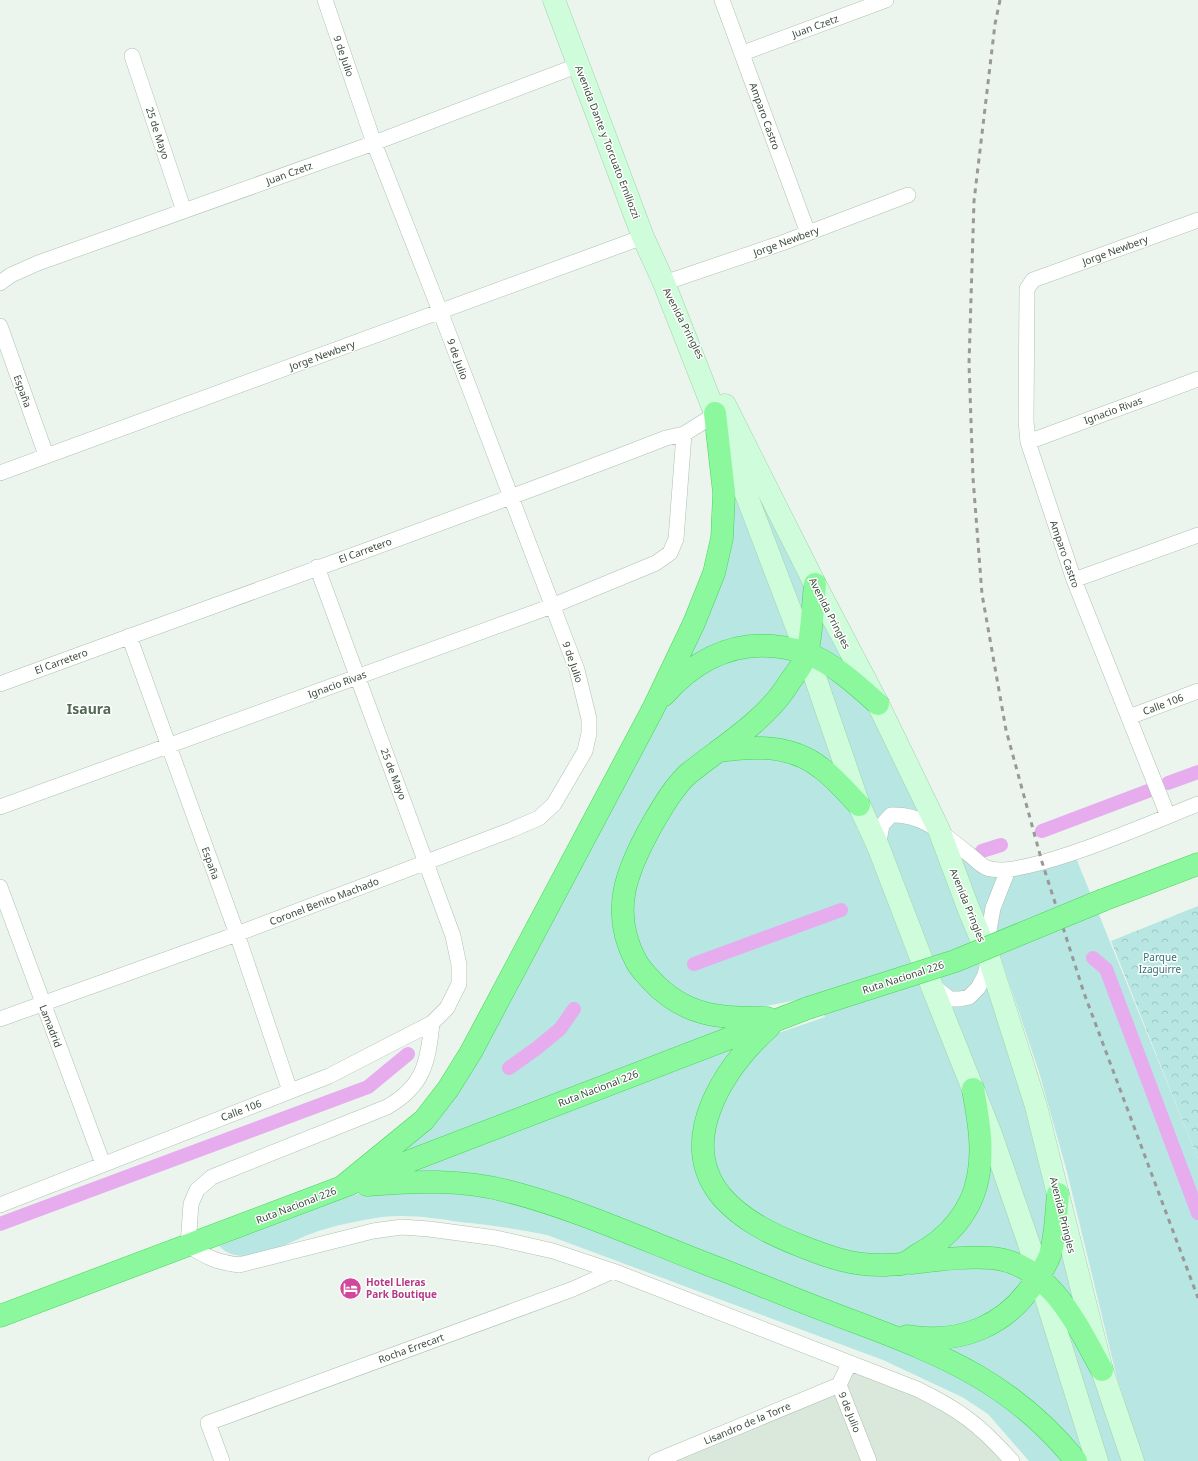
<svg xmlns="http://www.w3.org/2000/svg" width="1198" height="1461" font-family="'Noto Sans',sans-serif">
	<style>
		.residential { fill: #dae8dc }
		.grass { fill: #b7e6e3 }
		.forest { fill: url(#forest-crowns) }
		.lines { fill: none; stroke-linecap: round; stroke-linejoin: round }
		.canal { stroke: #e6aced; stroke-width: 14 }
		.minor-casing { stroke: #aec0b1; stroke-width: 16 }
		.secondary-casing { stroke: #a0d5ac; stroke-width: 23 }
		.trunk-casing { stroke: #45d556; stroke-width: 23 }
		.minor { stroke: #fff; stroke-width: 15 }
		.secondary { stroke: #cffcda; stroke-width: 22 }
		.trunk { stroke: #8cf89e; stroke-width: 22 }
		.rail { stroke: #999; stroke-width: 3; stroke-dasharray: 5 5; stroke-linecap: butt }
		.trunk-bridge-casing { stroke: #45d556; stroke-width: 23; stroke-linecap: butt }
		.trunk-bridge { stroke: #8cf89e; stroke-width: 22 }
		.labels { text-anchor: middle; stroke-width: 3; stroke-linejoin: round; paint-order: stroke }
		.street-label { font-size: 10px; fill: #39493b; stroke: #fff }
		.park-label { font-size: 10px; fill: #2f7078; stroke: #fff }
		.hotel-label { font-size: 10px; font-weight: bold; fill: #b23c85; stroke: #fff; text-anchor: start }
		.district-label { font-size: 14px; font-weight: bold; fill: #516b53; stroke: #fff }
	</style>
	<defs>
		<pattern id="forest-crowns" width="20" height="18" patternUnits="userSpaceOnUse"><rect width="20" height="18" fill="#b7e6e3"/><path d="M2 6a3 3 0 1 1 6 0M12 15a3 3 0 1 1 6 0" fill="none" stroke="#9ec7c4"/></pattern>
	</defs>
	<rect width="100%" height="100%" fill="#ecf5ed"/>
	<path class="residential" d="M849,1364L917,1389L1012,1461H656L839,1385Z"/>
	<path class="grass" d="M727,418L800,567L808,603L804,628Z
		M726,470L799,648L760,639L672,681L708,601Z
		M819,600L859,680L813,651Z
		M731,653L797,656L766,708L706,752L629,854L630,966L744,1025L376,1168L419,1135L663,703Z
		M818,665L872,711L920,812L877,822Z
		M806,666L848,787L738,742Z
		M741,752L815,768L856,817L949,1050L970,1117L975,1156L954,1217L898,1257L847,1254L779,1228L736,1201L711,1161L712,1117L761,1039L825,1017L818,996L740,1011L677,997L632,946L629,888L641,858L698,773Z
		M901,819L921,826L929,834L980,960V972L969,990L953,994L940,980L884,841L890,824Z
		M952,846L998,877L983,923Z
		M1074,853L1198,1159V1461H1143L1116,1374L1067,1172L1039,1072L997,946L994,927L1012,874Z
		M988,981L1027,1102L1050,1208L1044,1259L946,1002Z
		M748,1037L722,1068L708,1183L796,1251L986,1263L1030,1280L978,1325L908,1332L597,1215L389,1178Z
		M985,1139L1029,1264L934,1254L949,1242Z
		M402,1188L512,1196L978,1379L1070,1461H1029L988,1414L962,1397L883,1360L547,1235C518,1229 490,1225 460,1222C435,1218 408,1214 382,1217C362,1220 341,1224 322,1230C292,1238 246,1273 219,1246L332,1198Z
		M1059,1226L1082,1321L1053,1286L1051,1263Z
		M1035,1289L1090,1461L941,1344Z
		M1058,1306L1088,1362L1124,1461H1105Z"/>
	<path class="forest" d="M1198,906V1159L1111,941Z"/>
	<g class="lines">
		<path class="canal" d="M1168,783L1198,772
			M1042,831L1148,791
			M982,851L1001,845
			M1093,958L1106,969L1198,1213
			M694,964L841,910
			M509,1068L537,1048L560,1029L574,1009
			M0,1224L368,1087L408,1054"/>
		<defs>
			<path id="minor" d="M722,0L808,233
				M743,53L886,0
				M132,56L184,211
				M0,283L11,275L38,263L374,143L579,65
				M664,283L782,243L908,195
				M0,326L46,455
				M1028,442L1198,379
				M0,473L643,237
				M1074,580L1198,535
				M129,636L237,934L290,1091
				M0,684C222,602 445,524 666,438L684,434L722,410
				M1129,717L1198,691
				M0,807L552,606L656,563L670,553L676,539L684,434
				M1168,816L1074,580L1028,442L1026,421L1027,289L1033,280L1198,220
				M878,846L882,825L891,815C924,813 946,837 970,855C975,859 981,866 987,868C1022,881 1159,819 1198,804
				M0,887L103,1164
				M933,986L950,999H960L969,997L978,988L985,975L989,958L988,936L993,908L1008,870
				M0,1019L237,934L511,830L539,818L554,804L585,751L589,733V719L577,670L440,311L374,143L325,0
				M432,1023C428,1062 424,1086 387,1107L212,1177L197,1190L191,1204L188,1245C207,1258 217,1262 239,1265L373,1231L402,1227L429,1229L496,1238L553,1251L613,1271L917,1389C960,1410 980,1425 1012,1461
				M0,1205L329,1076L432,1023L447,1008L459,984V965L453,936L317,567
				M849,1364L839,1385L869,1461
				M222,1461L208,1423L573,1289L613,1271
				M656,1461L839,1385"/>
			<path id="secondary" d="M554,0L643,237L664,283L715,413L807,654L859,805L878,846L931,984L991,1134L1029,1244L1097,1461
				M725,405L815,584L878,704L939,830L969,910L989,958L1036,1106L1102,1370L1133,1461"/>
			<path id="trunk" d="M664,695C703,651 750,635 806,653C832,662 858,686 878,704
				M718,751C754,746 791,744 821,768C835,778 847,793 859,805
				M1103,900L1198,864
				M767,1018C720,1018 685,1017 651,980C646,974 640,969 636,961C609,911 627,869 653,823C663,806 674,787 688,774C720,748 762,723 785,689C791,679 805,663 807,653C812,634 813,604 815,584
				M770,1026C726,1066 674,1140 722,1197C743,1221 773,1235 801,1246C831,1258 854,1266 886,1265C891,1264 897,1265 901,1264C907,1263 913,1258 917,1255C948,1239 972,1211 978,1177C984,1148 978,1117 973,1089
				M367,1185C414,1181 461,1179 507,1191C578,1209 651,1243 720,1269C766,1287 811,1306 858,1323C946,1356 1015,1385 1076,1461
				M342,1187L424,1120L448,1089L471,1052L653,709L694,623L714,573L722,538L724,493L715,413
				M911,1263C938,1260 964,1256 991,1258C1050,1263 1077,1325 1102,1370
				M0,1316L342,1187L808,1008
				M907,1336C960,1345 1007,1326 1035,1281C1041,1273 1047,1263 1050,1255C1056,1235 1056,1214 1058,1194"/>
		</defs>
		<use href="#minor" class="minor-casing"/>
		<use href="#secondary" class="secondary-casing"/>
		<use href="#trunk" class="trunk-casing"/>
		<use href="#minor" class="minor"/>
		<use href="#secondary" class="secondary"/>
		<use href="#trunk" class="trunk"/>
		<path class="rail" d="M1000,0L995,24L974,201L969,364L973,478L982,594L1006,730L1042,862L1084,993L1198,1298"/>
		<defs>
			<path id="trunk-bridge" d="M808,1008L955,961L1103,900"/>
		</defs>
		<use href="#trunk-bridge" class="trunk-bridge-casing"/>
		<use href="#trunk-bridge" class="trunk-bridge"/>
	</g>
	<defs>
		<symbol id="hotel-disc" viewBox="-11 -11 22 22"><circle r="9.5" fill="#d1479c" stroke="#fff"/><path d="M-6-4.5h1.5V1H6V5H4.5V3h-9V5H-6ZM-4 0a1.8 1.8 0 1 1 3.6 0ZM.5 0V-2.5h3Q6-2.5 6 0Z" fill="#fff"/></symbol>
	</defs>
	<g fill-rule="evenodd">
		<use href="#hotel-disc" x="338" y="1276" width="25" height="25"/>
	</g>
	<g class="labels">
		<g class="street-label">
			<text transform="translate(815 26) rotate(-20)" y="4">Juan Czetz</text>
			<text transform="translate(344 56) rotate(71)" y="4">9 de Julio</text>
			<text transform="translate(765 116) rotate(70)" y="4">Amparo Castro</text>
			<text transform="translate(158 133) rotate(72)" y="4">25 de Mayo</text>
			<text transform="translate(608 142) rotate(69)" y="4">Avenida Dante y Torcuato Emiliozzi</text>
			<text transform="translate(289 173) rotate(-20)" y="4">Juan Czetz</text>
			<text transform="translate(786 241) rotate(-20)" y="4">Jorge Newbery</text>
			<text transform="translate(1115 250) rotate(-20)" y="4">Jorge Newbery</text>
			<text transform="translate(684 323) rotate(63)" y="4">Avenida Pringles</text>
			<text transform="translate(322 355) rotate(-20)" y="4">Jorge Newbery</text>
			<text transform="translate(458 359) rotate(70)" y="4">9 de Julio</text>
			<text transform="translate(23 391) rotate(70)" y="4">España</text>
			<text transform="translate(1113 410) rotate(-20)" y="4">Ignacio Rivas</text>
			<text transform="translate(365 550) rotate(-20)" y="4">El Carretero</text>
			<text transform="translate(1065 554) rotate(71)" y="4">Amparo Castro</text>
			<text transform="translate(830 613) rotate(63)" y="4">Avenida Pringles</text>
			<text transform="translate(61 661) rotate(-20)" y="4">El Carretero</text>
			<text transform="translate(573 662) rotate(71)" y="4">9 de Julio</text>
			<text transform="translate(337 684) rotate(-20)" y="4">Ignacio Rivas</text>
			<text transform="translate(1163 704) rotate(-21)" y="4">Calle 106</text>
			<text transform="translate(394 774) rotate(69)" y="4">25 de Mayo</text>
			<text transform="translate(211 863) rotate(70)" y="4">España</text>
			<text transform="translate(324 901) rotate(-21)" y="4">Coronel Benito Machado</text>
			<text transform="translate(968 905) rotate(68)" y="4">Avenida Pringles</text>
			<text transform="translate(903 977) rotate(-18)" y="4">Ruta Nacional 226</text>
			<text transform="translate(51 1026) rotate(69)" y="4">Lamadrid</text>
			<text transform="translate(598 1088) rotate(-21)" y="4">Ruta Nacional 226</text>
			<text transform="translate(241 1110) rotate(-21)" y="4">Calle 106</text>
			<text transform="translate(296 1205) rotate(-21)" y="4">Ruta Nacional 226</text>
			<text transform="translate(1063 1215) rotate(76)" y="4">Avenida Pringles</text>
			<text transform="translate(411 1348) rotate(-20)" y="4">Rocha Errecart</text>
			<text transform="translate(850 1412) rotate(68)" y="4">9 de Julio</text>
			<text transform="translate(747 1423) rotate(-23)" y="4">Lisandro de la Torre</text>
		</g>
		<g class="park-label">
			<text x="1160" y="961">Parque<tspan x="1160" dy="12">Izaguirre</tspan></text>
		</g>
		<g class="hotel-label">
			<text x="366" y="1286">Hotel Lleras<tspan x="366" dy="12">Park Boutique</tspan></text>
		</g>
		<g class="district-label">
			<text x="89" y="714">Isaura</text>
		</g>
	</g>
</svg>
